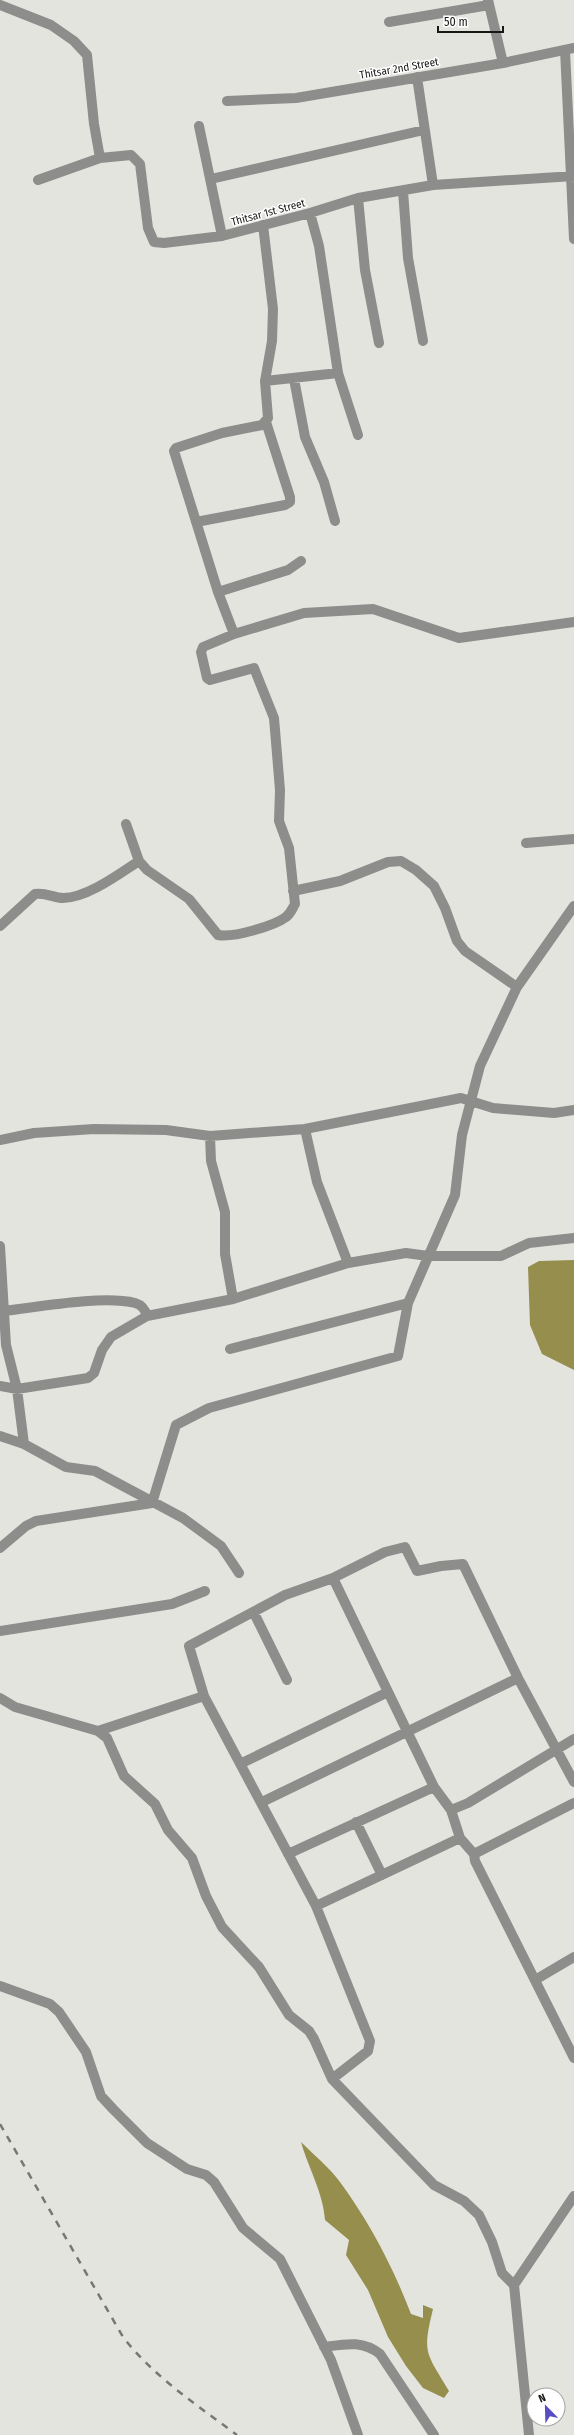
<svg xmlns="http://www.w3.org/2000/svg" width="574" height="2435" font-family="'Fira Sans Condensed',sans-serif">
	<style>
		.water { fill: #968e4d }
		.lines { fill: none; stroke-linecap: round; stroke-linejoin: round }
		.minor { stroke: #8d8d8b; stroke-width: 10 }
		.tertiary { stroke: #8d8d8b; stroke-width: 10 }
		.rail { stroke: #777773; stroke-width: 2.5; stroke-dasharray: 7 7; stroke-linecap: butt }
		.labels { text-anchor: middle; stroke-width: 3; stroke-linejoin: round; paint-order: stroke }
		.street-label { font-size: 11px; fill: #171715; stroke: #fff }
	</style>
	<rect width="100%" height="100%" fill="#e4e4df"/>
	<path class="water" d="M574,1260V1370L542,1354L530,1325L528,1267L539,1261Z
		M301,2142C314,2155 329,2167 340,2182C370,2223 393,2267 411,2314L423,2318V2305L433,2309C422,2354 426,2352 449,2391L444,2398L423,2388L406,2366L388,2337L368,2290L346,2255L349,2240L325,2220C323,2192 309,2170 301,2142Z"/>
	<g class="lines">
		<path class="minor" d="M488,0L503,63
			M0,5L51,25L74,41L87,55L94,124L100,158
			M389,22L489,5
			M565,50L574,239
			M417,77L433,185
			M227,101L296,98L503,63L574,48
			M199,126L222,236
			M211,179L424,130
			M38,180L100,158L131,155L140,164L148,228L154,242L164,243L222,236L310,213L358,198L433,185L574,176
			M403,191L408,258L423,341
			M358,198L365,270L379,343
			M310,213L319,246L338,373L358,435
			M294,379L305,437L324,482L335,521
			M265,381L338,373
			M196,522L285,505L290,502V497L266,422
			M218,592L288,570L301,561
			M234,634L218,592L174,451L176,448L222,433L262,425L268,418L265,381L272,341L273,309L263,225
			M126,824L139,861L147,870L189,899L218,935C233,938 274,926 286,917C291,913 292,909 295,904L289,848L279,821L280,790L274,718L254,668L210,680L207,678L201,652L203,647L234,634L304,613L373,609L459,638L574,622
			M526,843L574,839
			M293,891L340,881L388,862L401,861L416,870L434,886L445,908L457,941L465,951L517,987
			M0,926L35,894C45,892 54,898 63,898C87,898 119,874 139,861
			M305,1129L317,1182L348,1263
			M210,1136L211,1161L225,1212V1254L233,1299
			M0,1140L34,1133L94,1129L166,1130L210,1136L305,1129L461,1098L493,1108L554,1113L574,1110
			M0,1246L6,1345L17,1389L24,1444
			M4,1311C38,1307 103,1295 135,1303C142,1305 145,1309 147,1316
			M230,1349L408,1303
			M0,1386L17,1389L88,1378L94,1373L102,1350L111,1337L147,1316L233,1299L348,1263L406,1253L428,1256H501L529,1243L574,1238
			M0,1436L24,1444L66,1467L95,1471L183,1518L221,1546L239,1573
			M0,1548L26,1526L36,1521L152,1503L176,1425L209,1408L398,1356L408,1303L455,1195L462,1135L480,1066L517,987L574,906
			M333,1578L434,1787L451,1810L460,1838L474,1854L475,1861L574,2058
			M254,1613L287,1680
			M0,1631L172,1604L205,1591
			M0,1698L15,1707L98,1731L107,1738L124,1776L155,1804L168,1830L192,1858L206,1896L222,1927L259,1967L289,2015L309,2031L314,2039L332,2079L434,2185L464,2201L479,2215L492,2242L502,2273L514,2285
			M98,1731L204,1696
			M242,1763L388,1692
			M262,1802L518,1678
			M451,1810L468,1803L574,1739
			M356,1822L382,1875
			M288,1854L434,1787
			M474,1854L574,1803
			M316,1906L460,1838
			M535,1980L574,1957
			M0,1986L50,2004L59,2012L86,2052L101,2096L113,2109L147,2143L187,2169L206,2175L214,2182L243,2228L280,2259L331,2360L358,2435
			M332,2079L368,2051L370,2041L316,1906L204,1696L189,1646L285,1595L333,1578L385,1552L405,1547L417,1571L441,1566L463,1564L518,1678L574,1782
			M324,2347C346,2344 362,2340 380,2354L434,2435"/>
		<path class="tertiary" d="M529,2435L514,2285L574,2196"/>
		<path class="rail" d="M0,2124L123,2337C154,2377 197,2405 237,2435"/>
	</g>
	<g class="labels">
		<g class="street-label">
			<text transform="translate(399 68) rotate(-10)" y="4">Thitsar 2nd Street</text>
			<text transform="translate(268 212) rotate(-15)" y="4">Thitsar 1st Street</text>
		</g>
	</g>
	<g transform="translate(546 2407) rotate(337)"><circle r="19" fill="#ffffff" stroke="#a2a2a1"/>
	<path d="M0-3L7 15L0 10L-7 15Z" fill="#594dc5"/>
	<text y="-6" font-size="11" font-weight="bold" text-anchor="middle" fill="#171715">N</text>
	</g>
	<path d="M438 26v6h65v-6" fill="none" stroke="#171715" stroke-width="2"/>
	<text x="444" y="26" font-size="12" fill="#171715" stroke="#ffffff" stroke-width="3" paint-order="stroke">50 m</text>
</svg>
